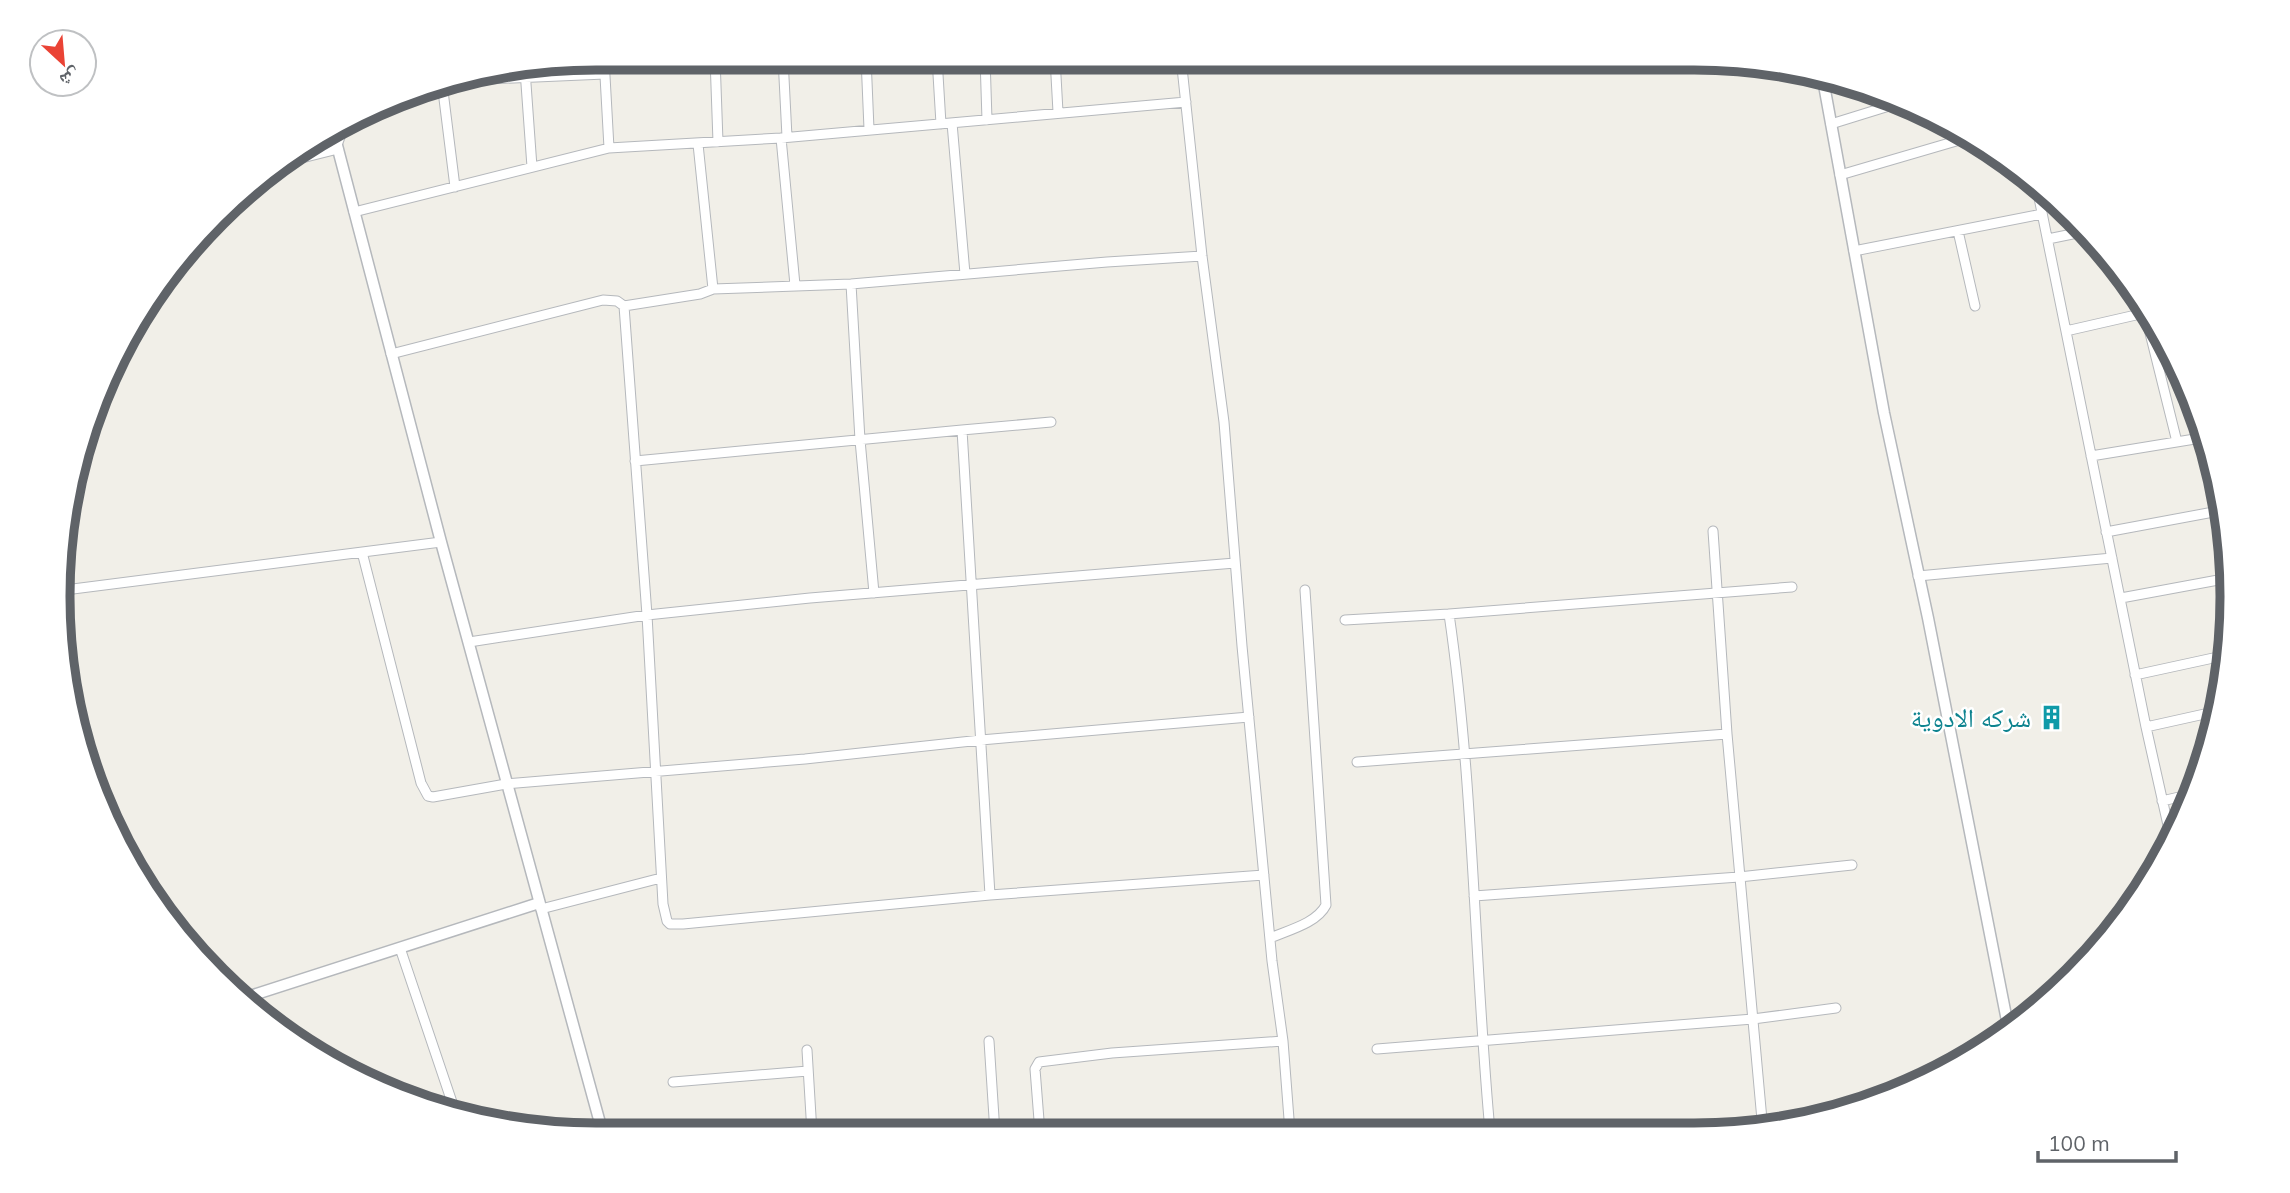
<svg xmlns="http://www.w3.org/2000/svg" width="2290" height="1193" font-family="Mulish,'Noto Naskh Arabic',sans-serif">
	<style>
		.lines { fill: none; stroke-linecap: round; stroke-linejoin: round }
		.minor-casing { stroke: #b5b8bc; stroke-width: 11 }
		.tertiary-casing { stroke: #b5b8bc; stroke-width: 13 }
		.minor { stroke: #fff; stroke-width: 9 }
		.tertiary { stroke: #fff; stroke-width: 10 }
		.labels { text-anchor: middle; stroke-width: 5; stroke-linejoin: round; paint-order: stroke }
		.culture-label { font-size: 26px; fill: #0d838f; stroke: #fff; text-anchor: end }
		.rim { fill: none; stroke: #5f6368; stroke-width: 9 }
	</style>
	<rect width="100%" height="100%" fill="#f1efe8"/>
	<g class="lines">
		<defs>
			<path id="minor" d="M604,58L609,148
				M715,58L718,142
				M783,58L787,137
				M866,58L869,129
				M937,58L941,124
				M985,58L987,120
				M1055,58L1058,112
				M1181,58L1202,256L1224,422L1242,646L1272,961L1283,1041L1290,1132
				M525,70L532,167
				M464,80L605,74
				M444,83L443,91L455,187
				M952,123L965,274
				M1831,124L1902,102
				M781,138L795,285
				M698,144L713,289
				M337,145L343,129
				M278,164L338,149
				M1840,175L1970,137
				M2036,183L2146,727L2218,711
				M354,212L609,148L781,138L1186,102
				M1958,231L1975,306
				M2048,239L2087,231
				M1854,251L2042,214
				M851,284L860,440L874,593
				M624,306L647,615L663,904L667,921L670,924H683L990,895L1264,875
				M2145,313L2177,442
				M2066,331L2149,312
				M391,354L603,300L617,301L624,306L700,294L713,289L851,284L1107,262L1202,256
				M2091,456L2207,437
				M635,461L962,430
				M1713,531L1727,734L1763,1131
				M2106,532L2224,510
				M362,552L421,783L428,796L433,797L506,784L805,759L981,740L1249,717
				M1918,576L2112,558
				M65,590L441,542
				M2121,598L2229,578
				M1449,614C1474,785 1474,959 1490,1131
				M1345,620L1449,614L1792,587
				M469,642L647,615L810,598L1235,563
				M2135,675L2227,655
				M2146,727L2172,843
				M1357,762L1727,734
				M2162,801L2192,794
				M990,895L962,430L1051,422
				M1474,896L1739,877L1852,865
				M541,909L661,878
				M1270,938C1289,930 1317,923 1326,905L1305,590
				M400,948L457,1117
				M989,1041L995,1133
				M1377,1049L1753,1019L1836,1008
				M807,1050L812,1133
				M673,1082L808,1071
				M1040,1133L1035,1069L1039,1062L1112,1053L1283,1041"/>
			<path id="tertiary" d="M1822,74L1884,413L1928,618L2009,1031
				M334,134L441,542L603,1134
				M244,998L539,903"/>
		</defs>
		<use href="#minor" class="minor-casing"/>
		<use href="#tertiary" class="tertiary-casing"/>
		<use href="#minor" class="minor"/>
		<use href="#tertiary" class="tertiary"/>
	</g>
	<defs>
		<symbol id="building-bare" viewBox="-9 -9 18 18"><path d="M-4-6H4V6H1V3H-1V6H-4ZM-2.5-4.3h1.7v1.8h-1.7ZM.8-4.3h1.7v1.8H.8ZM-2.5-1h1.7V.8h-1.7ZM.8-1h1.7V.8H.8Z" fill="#0f9aa8" stroke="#fff" stroke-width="2.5" paint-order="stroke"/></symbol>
	</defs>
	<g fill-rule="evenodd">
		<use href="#building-bare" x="2034" y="700" width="35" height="35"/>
	</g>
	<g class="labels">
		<g class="culture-label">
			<text x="2031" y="727">شركه الادوية</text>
		</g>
	</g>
	<path d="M0 0H2290V1193H0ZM596 70H1694A526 526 0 0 1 2220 596V597A526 526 0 0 1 1694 1123H596A526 526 0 0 1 70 597V596A526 526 0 0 1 596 70Z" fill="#fff" fill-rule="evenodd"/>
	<path class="rim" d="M596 70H1694A526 526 0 0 1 2220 596V597A526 526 0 0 1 1694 1123H596A526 526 0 0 1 70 597V596A526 526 0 0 1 596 70Z"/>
	<g transform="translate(63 63) rotate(154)"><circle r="33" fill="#ffffff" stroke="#bfc1c3" stroke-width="2"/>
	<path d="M0-5L12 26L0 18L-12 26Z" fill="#ea4335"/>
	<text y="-10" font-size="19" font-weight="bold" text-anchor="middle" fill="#5f6368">ش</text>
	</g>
	<path d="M2038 1151v10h138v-10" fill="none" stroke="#5f6368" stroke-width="3.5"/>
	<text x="2048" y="1151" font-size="21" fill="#5f6368" stroke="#ffffff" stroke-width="5" paint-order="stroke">100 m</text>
</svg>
